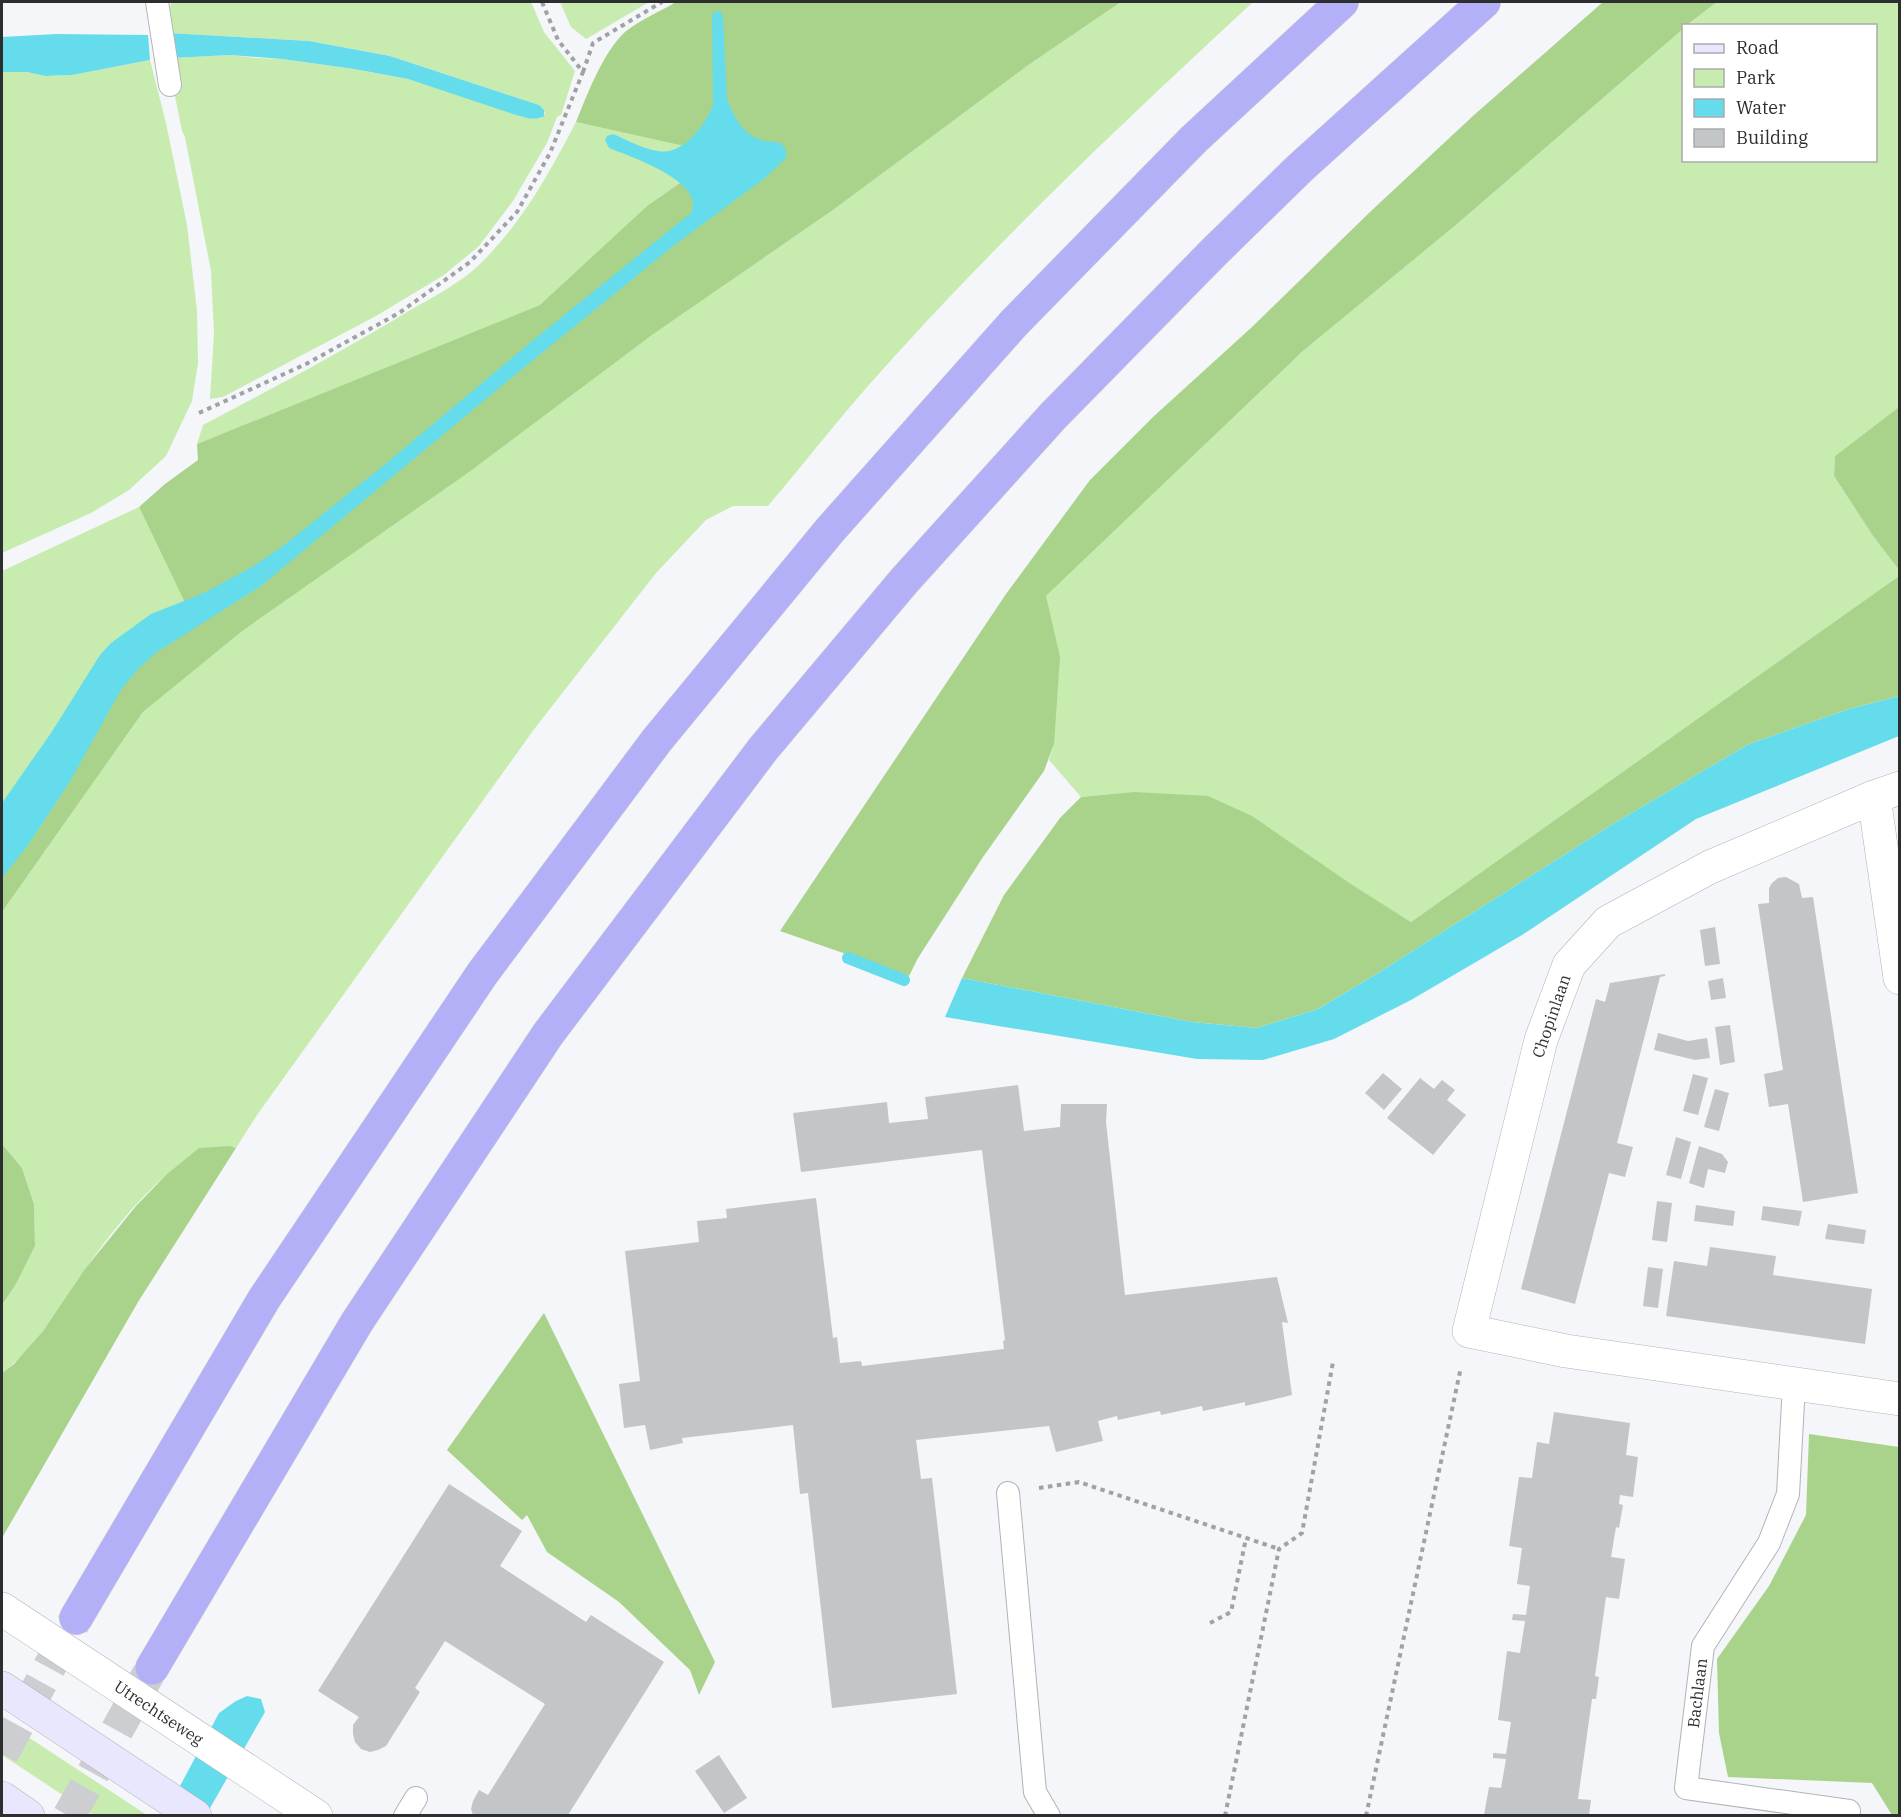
<svg xmlns="http://www.w3.org/2000/svg" width="1901" height="1817" font-family="'IBM Plex Serif',serif">
	<style>
		.green { fill: #c8ebb0 }
		.forest { fill: #a9d38a }
		.water { fill: #65dceb }
		.lines { fill: none; stroke-linecap: round; stroke-linejoin: round }
		.stream { stroke: #65dceb; stroke-width: 12 }
		.building { fill: #c3c6c9 }
		.highway-tunnel { stroke: #ccced1; stroke-width: 33; stroke-dasharray: 33 16; stroke-linecap: butt }
		.lane-casing { stroke: #b1b4b7; stroke-width: 24 }
		.street-casing { stroke: #b1b4b7; stroke-width: 34 }
		.secondary-casing { stroke: #b1b4b7; stroke-width: 34 }
		.highway-casing { stroke: #d1d1d1; stroke-width: 34 }
		.path { stroke: #a0a2a5; stroke-width: 4; stroke-dasharray: 4.5 4.5; stroke-linecap: butt }
		.lane { stroke: #fff; stroke-width: 22 }
		.street { stroke: #fff; stroke-width: 33 }
		.secondary { stroke: #e8e7fd; stroke-width: 33 }
		.highway { stroke: #b4b0f7; stroke-width: 33 }
		.labels { text-anchor: middle; stroke-width: 6; stroke-linejoin: round; paint-order: stroke }
		.street-label { font-size: 16px; fill: #2d2e30; stroke: #fff }
	</style>
	<rect width="100%" height="100%" fill="#f4f6f9"/>
	<path class="green" d="M171,2H531L544,32L575,71L561,115L557,117L547,143L513,201L479,246L444,275L376,316L223,397L210,399L214,333L211,271L185,137L182,131L173,86L172,58L230,55L257,58L282,59L354,69L408,79L533,119H540L545,113L539,105L390,56L309,41L169,33L168,20Z
		M560,2H649L586,39L571,27Z
		M1121,2H1253C1120,125 987,251 867,387C833,426 801,467 768,506H733L706,520L656,573L535,728L257,1115L236,1148L230,1146C214,1153 176,1167 164,1177C134,1203 107,1238 84,1271C59,1306 37,1347 2,1373V1305L16,1284L35,1246L34,1204L22,1168L2,1144V912L143,712L242,630L652,335L833,210L1027,66Z
		M1717,2H1899V407L1835,456L1834,476L1873,536L1899,570V576L1411,922L1348,882L1133,792L1081,797L1049,760L1054,744L1046,596L1303,351L1457,224L1683,29L1684,160H1876V26L1687,25Z
		M150,60L166,123L187,225L197,311L198,363L192,401L166,456L129,490L91,513L2,553V72H27L45,76L72,75Z
		M576,122L722,153L647,206L541,305L197,444L203,425C271,389 340,353 407,312C431,298 459,284 479,265C522,223 549,174 576,122Z
		M139,507L187,607L2,806V571Z
		M2,1720L147,1815H93L2,1755Z"/>
	<path class="forest" d="M676,2H1121L1027,66L833,210L652,335L469,472L242,631L143,712L2,912V806L187,607L139,507L165,484L198,460L197,444L540,305L647,206L721,154L576,122C587,95 603,52 625,32C638,21 661,11 676,2Z
		M1603,2H1717L1687,25L1684,26L1683,29L1457,224L1303,351L1046,596L1060,657L1054,744L1044,771L983,857L918,958L909,976L780,931L1006,594L1090,480L1153,417L1252,327L1370,212L1474,115Z
		M1899,407V570L1873,536L1834,476L1835,456Z
		M1899,576V696L1849,709L1749,744L1616,822L1378,973L1318,1009L1257,1028L1192,1022L962,978L1004,895L1060,818L1081,797L1133,792L1208,796L1252,816L1348,882L1411,922Z
		M2,1144L22,1168L34,1204L35,1246L16,1284L2,1305Z
		M230,1146L236,1148L138,1302L2,1538V1373L14,1364L43,1331L85,1269L136,1206L166,1175L199,1148Z
		M544,1313L715,1662L699,1695L690,1670L619,1602L547,1552L527,1515L522,1520L447,1450Z
		M1809,1434L1899,1447V1815H1892L1872,1783L1728,1777L1719,1733L1717,1659L1769,1586L1806,1515Z"/>
	<path class="water" d="M720,11L723,16L727,99C732,113 742,132 756,138C764,142 773,141 781,143L786,150V158L765,178L672,247L510,379L261,586L157,652L140,667L122,688L69,783L28,845L2,878V803L51,733L100,655L111,643L151,614L204,593L252,567L283,546L383,466L532,341L691,213C707,182 629,156 609,148L605,140L607,136L613,134C627,140 643,149 658,151C682,156 705,126 713,105L712,15L714,12Z
		M169,33L309,41L390,56L539,105L544,110V116C536,122 525,117 516,115L408,79L354,69L282,59L230,55L172,58Z
		M57,34L148,35L150,60L72,75L45,76L27,72H2V37Z
		M1899,696V736L1696,819L1522,935L1411,1000L1334,1039L1263,1060L1197,1059L945,1017L962,978L1192,1022L1257,1028L1318,1009L1378,973L1616,822L1749,744L1849,709Z
		M247,1696L261,1699L265,1712L206,1815L164,1816L219,1713L236,1701Z"/>
	<g class="lines">
		<path class="stream" d="M848,958L904,980"/>
	</g>
	<path class="building" d="M1786,877L1799,884L1802,898L1813,897L1858,1193L1803,1202L1788,1104L1769,1107L1764,1074L1783,1070L1758,904L1769,903V888L1772,883L1778,878Z
		M1715,927L1720,964L1705,966L1700,930Z
		M1665,974V976L1660,977L1617,1143L1633,1147L1625,1177L1609,1173L1575,1304L1521,1289L1596,999L1605,1002L1610,983Z
		M1723,978L1726,998L1711,1000L1708,981Z
		M1730,1025L1735,1062L1720,1065L1715,1027Z
		M1658,1033L1688,1041L1707,1038L1710,1058L1695,1060L1654,1050Z
		M1383,1073L1402,1089L1384,1110L1365,1093Z
		M1693,1074L1708,1078L1698,1115L1683,1111Z
		M1420,1078L1434,1089L1442,1080L1455,1090L1447,1100L1466,1115L1433,1155L1387,1118Z
		M1018,1085L1024,1131L1060,1127L1061,1104H1107L1106,1122L1125,1295L1277,1277L1288,1323L1282,1322L1292,1395L1245,1406V1402L1203,1411L1202,1406L1161,1415L1160,1411L1118,1420L1117,1416L1098,1421L1103,1441L1056,1452L1049,1426L916,1440L921,1479L932,1478L957,1694L832,1708L808,1493L800,1494L793,1425L682,1438L683,1443L650,1450L645,1425L624,1428L619,1384L640,1381L625,1251L699,1242L697,1221L727,1218L726,1209L816,1198L833,1338L837,1337L840,1363L861,1361L862,1366L1004,1349L1003,1341L1005,1340L982,1150L801,1172L793,1113L887,1102L889,1123L928,1119L925,1097Z
		M1715,1089L1729,1093L1719,1131L1704,1127Z
		M1676,1137L1691,1142L1681,1179L1666,1175Z
		M1699,1146L1722,1154L1728,1162L1725,1173L1708,1169L1704,1188L1689,1183Z
		M1657,1201L1672,1203L1667,1242L1652,1240Z
		M1696,1205L1735,1211L1733,1226L1694,1221Z
		M1763,1206L1802,1211L1799,1226L1761,1220Z
		M1828,1224L1866,1230L1864,1244L1825,1239Z
		M1710,1247L1776,1256L1773,1275L1872,1289L1865,1344L1666,1316L1674,1261L1707,1266Z
		M1648,1267L1663,1269L1658,1308L1643,1306Z
		M1554,1412L1630,1423L1626,1455L1638,1457L1633,1497L1620,1495L1619,1504L1623,1505L1619,1528L1616,1527L1611,1557L1625,1559L1619,1599L1606,1597L1595,1676L1599,1677L1596,1699H1592L1578,1799L1591,1800L1589,1815H1484L1489,1787L1501,1788L1506,1759L1493,1758V1753L1506,1754L1511,1722L1498,1720L1507,1651L1520,1653L1525,1621L1512,1620L1513,1614L1526,1615L1530,1586L1517,1584L1522,1548L1509,1546L1519,1477L1532,1478L1537,1442L1549,1444Z
		M449,1484L522,1531L500,1566L586,1622L591,1615L664,1662L568,1815H473L471,1809L473,1801L479,1790L488,1795L545,1704L445,1641L415,1688L420,1692L386,1746L378,1750L370,1752L361,1749L355,1742L353,1734V1725L359,1717L318,1691Z
		M719,1755L747,1798L724,1813L695,1771Z"/>
	<g class="lines">
		<path class="highway-tunnel" d="M2,1754L74,1622
			M69,1816L149,1673"/>
		<defs>
			<path id="lane" d="M157,2L170,85
				M1794,1384L1788,1494L1769,1543L1703,1646L1686,1788L1849,1811
				M1008,1493L1035,1792L1049,1816
				M405,1816L416,1798"/>
			<g id="street">
				<path d="M1900,788L1874,797L1710,867L1608,922L1569,965L1541,1040L1469,1331L1566,1351L1900,1399"/>
				<path d="M1874,797L1900,978"/>
				<path id="s1" d="M2,1609L316,1816"/>
			</g>
			<path id="secondary" d="M2,1688L195,1816
				M2,1798L28,1816"/>
			<path id="highway" d="M76,1618L264,1299L482,974L657,740L830,530L1014,323L1194,139L1342,2
				M152,1668L357,1322L548,1034L763,749L904,581L1053,416L1213,253L1300,168L1484,2"/>
		</defs>
		<use href="#lane" class="lane-casing"/>
		<use href="#street" class="street-casing"/>
		<use href="#secondary" class="secondary-casing"/>
		<use href="#highway" class="highway-casing"/>
		<path class="path" d="M583,72L593,43L662,2
			M199,413L306,364L399,313L470,262L517,212L550,153L583,72L558,40L542,2
			M1039,1488L1079,1482L1279,1549
			M1210,1623L1231,1612L1246,1538
			M1225,1816L1279,1549L1302,1533L1333,1362
			M1366,1816L1461,1367"/>
		<use href="#lane" class="lane"/>
		<use href="#street" class="street"/>
		<use href="#secondary" class="secondary"/>
		<use href="#highway" class="highway"/>
	</g>
	<g class="labels">
		<g class="street-label">
			<text transform="translate(1551 1016) rotate(-71)" y="6">Chopinlaan</text>
			<text transform="translate(1697 1693) rotate(-83)" y="6">Bachlaan</text>
			<text dy="6" stroke="none"><textPath href="#s1" startOffset="188">Utrechtseweg</textPath></text>
		</g>
	</g>
	<rect width="1901" height="1817" fill="none" stroke="#2d2e30" stroke-width="6"/>
	<rect x="1682" y="24" width="195" height="138" fill="#ffffff" stroke="#ababac" stroke-width="1.5"/>
	<rect x="1694" y="44" width="30" height="9" fill="#e8e7fd" stroke="#ababac" stroke-width="1.5"/>
	<text x="1736" y="54" font-size="18" fill="#2d2e30">Road</text>
	<rect x="1694" y="69" width="30" height="18" fill="#c8ebb0" stroke="#ababac" stroke-width="1.5"/>
	<text x="1736" y="84" font-size="18" fill="#2d2e30">Park</text>
	<rect x="1694" y="99" width="30" height="18" fill="#65dceb" stroke="#ababac" stroke-width="1.5"/>
	<text x="1736" y="114" font-size="18" fill="#2d2e30">Water</text>
	<rect x="1694" y="129" width="30" height="18" fill="#c3c6c9" stroke="#ababac" stroke-width="1.5"/>
	<text x="1736" y="144" font-size="18" fill="#2d2e30">Building</text>
</svg>
